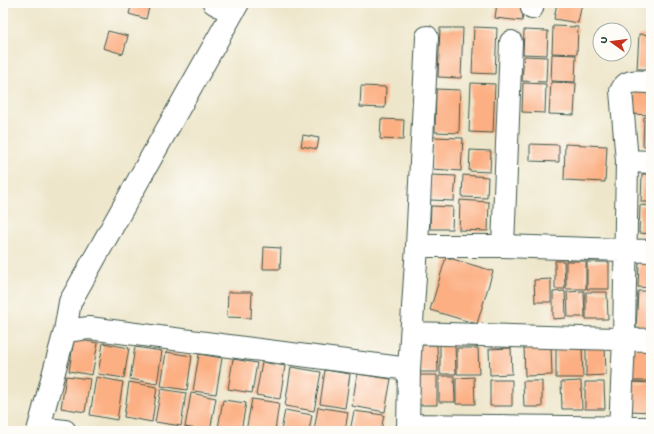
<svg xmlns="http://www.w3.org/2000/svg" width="654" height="434" font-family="'Gochi Hand',sans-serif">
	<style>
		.building { fill: #fcaf82 }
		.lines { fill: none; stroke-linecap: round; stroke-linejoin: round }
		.minor-casing { stroke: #3e564a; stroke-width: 24 }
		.minor { stroke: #fff; stroke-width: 22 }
	</style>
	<rect width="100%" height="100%" fill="#fdfcf7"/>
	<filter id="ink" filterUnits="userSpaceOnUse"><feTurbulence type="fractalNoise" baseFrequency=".025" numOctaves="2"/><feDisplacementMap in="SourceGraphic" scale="8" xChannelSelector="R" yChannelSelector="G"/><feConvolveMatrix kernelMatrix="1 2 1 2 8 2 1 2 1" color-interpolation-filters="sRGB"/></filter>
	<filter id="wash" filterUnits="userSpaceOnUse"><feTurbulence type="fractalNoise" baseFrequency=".012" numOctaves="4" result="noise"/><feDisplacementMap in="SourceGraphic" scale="16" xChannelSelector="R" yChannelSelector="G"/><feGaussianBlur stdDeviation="0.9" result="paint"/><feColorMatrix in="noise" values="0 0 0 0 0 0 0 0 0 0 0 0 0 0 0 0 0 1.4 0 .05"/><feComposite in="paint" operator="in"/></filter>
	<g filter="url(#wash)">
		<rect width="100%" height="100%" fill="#eee6ca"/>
		<g id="blocks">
			<path class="building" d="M132,3L150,4L146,19L129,14Z
				M497,3H525L522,21L495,18Z
				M557,3H582L578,23L554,19Z
				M553,26L578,27L577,54L552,53Z
				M474,27L497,28L495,74L472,73Z
				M440,28H463L461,78L438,77Z
				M524,30L548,31L547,55L523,54Z
				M108,31L128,36L123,54L103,48Z
				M639,34L651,35V69H637Z
				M552,54L576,55L575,82L551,81Z
				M524,56L547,57L546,82L522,81Z
				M551,82L576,83L574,115L549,114Z
				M471,83L495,84L493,133L469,132Z
				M523,83L546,84L545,113L522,112Z
				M361,86L386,87L385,108L360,107Z
				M634,86L651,87V115L632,114Z
				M436,89L460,90L459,133L435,132Z
				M644,117H651V146H643Z
				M381,119L404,120L403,140L380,139Z
				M303,135L319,138L317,149L301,146Z
				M433,137L463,138L461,171L432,169Z
				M530,144L559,145V162L530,161Z
				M565,144L607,146L605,182L564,180Z
				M470,150L491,151L490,172L469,171Z
				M642,174H651V202H641Z
				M431,175L456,176L454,201L430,200Z
				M463,175L488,177L487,198L462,197Z
				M460,200L489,202L488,231L459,230Z
				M640,205L651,206V234L639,233Z
				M431,206L453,207L452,229H430Z
				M264,247L281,248L280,269H263Z
				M446,257L493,271L477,324L430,310Z
				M555,261H564L565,289H555Z
				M566,261H586V289H566Z
				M639,261L651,262V288L638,287Z
				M587,262H609V289H587Z
				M551,279V302H535L534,280Z
				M565,291L566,318L553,319V292Z
				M584,291L585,317H568L567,292Z
				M638,291H651V329H636Z
				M228,292H252L251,318L227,317Z
				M586,292H607L608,319H586Z
				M74,339L98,343L92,375L69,371Z
				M103,343L129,348L124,378L98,374Z
				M417,345H437L438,372H417Z
				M440,345H455L456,374H440Z
				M551,346L552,375L525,376L524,347Z
				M582,346L583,378H556V347Z
				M586,346H605L606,375L586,376Z
				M135,347L162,351L157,384L130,379Z
				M457,348H478L479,374H457Z
				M511,348L512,374L490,375L489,349Z
				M631,348H651V381H630Z
				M166,352L192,356L187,390L161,386Z
				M199,354L222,358L216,394L193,391Z
				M233,359L257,363L252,393L228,389Z
				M262,362L285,366L280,399L256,395Z
				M291,367L321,372L314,411L285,406Z
				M325,370L350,374L345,408L320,404Z
				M357,374L391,379L385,412L352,406Z
				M417,375H437V405H417Z
				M66,376L90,379L85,412L61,408Z
				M439,376H454L455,402H439Z
				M96,377L123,382L117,420L90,415Z
				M474,377L475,404H456V378Z
				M490,380H512V406H490Z
				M523,381H542V407H524Z
				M581,381L582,409H562L561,382Z
				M129,382L157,387L152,422L124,417Z
				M585,382H604L605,409H585Z
				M632,382L651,383V412L631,411Z
				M161,389L186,393L181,426L155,422Z
				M191,393L216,398L210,431L185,427Z
				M252,399L279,403L275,431H246Z
				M223,400L246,403L241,431L218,428Z
				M318,407L348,412L345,431H314Z
				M285,410L312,415L309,431H281Z
				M354,411L384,415L381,431H350Z"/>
		</g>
	</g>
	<g filter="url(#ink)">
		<use href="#blocks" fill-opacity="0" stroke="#3e564a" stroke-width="1"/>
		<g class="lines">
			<defs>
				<path id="minor" d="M214,3L232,13
					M532,8L533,3
					M627,161L651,162
					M417,246H503L651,251
					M503,246L511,42
					M65,331L89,328L409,369
					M412,333L651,340
					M408,425L651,428
					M39,428L65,431
					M38,431L65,331L70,302L238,3
					M408,431L409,369L417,246L427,37
					M620,431L624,339L627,161L621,91C627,78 639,82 651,82"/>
			</defs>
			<use href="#minor" class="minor-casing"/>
			<use href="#minor" class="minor"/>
		</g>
	</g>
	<rect width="654" height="434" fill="none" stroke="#fdfcf7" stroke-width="16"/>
	<g transform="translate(612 42) rotate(284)"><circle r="19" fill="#fdfcf7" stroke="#a4b0a9"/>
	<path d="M0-3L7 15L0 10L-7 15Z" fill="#c8321e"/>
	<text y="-6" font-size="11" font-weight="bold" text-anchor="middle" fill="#1f3d34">U</text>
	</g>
</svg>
